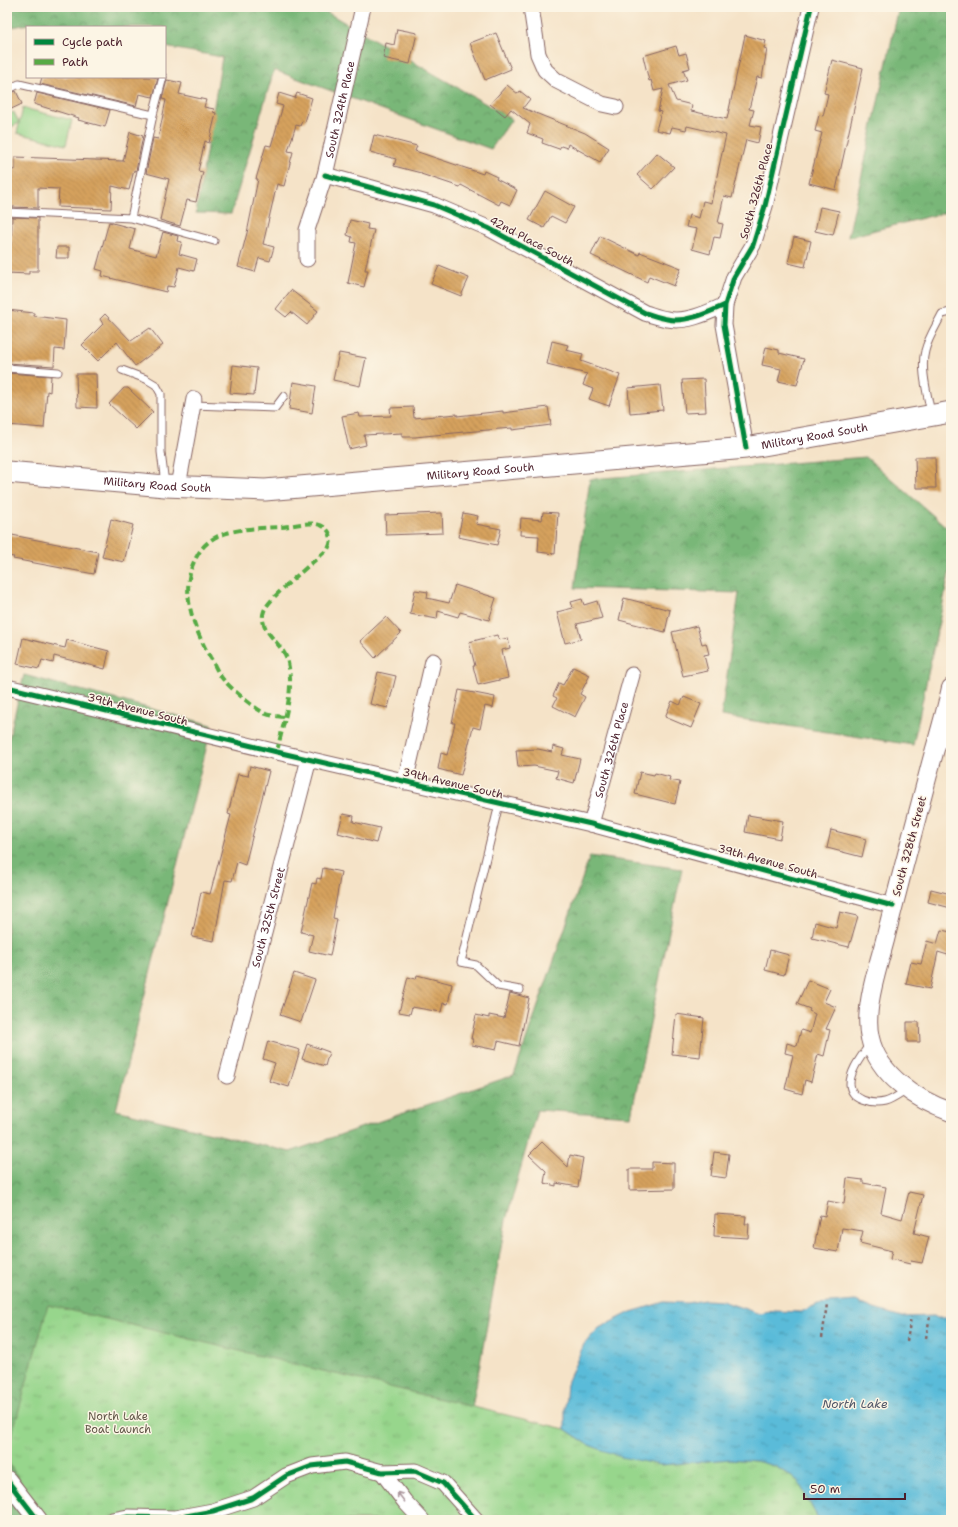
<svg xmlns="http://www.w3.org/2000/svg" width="958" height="1527" font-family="'Shantell Sans',sans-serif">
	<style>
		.grass { fill: #97d68c; stroke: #707a5c }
		.forest { fill: url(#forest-crowns); stroke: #626b52 }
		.park { fill: url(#park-tufts); stroke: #707a5c }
		.water { fill: url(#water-ripples); stroke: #526d82 }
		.building { fill: url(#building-back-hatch) }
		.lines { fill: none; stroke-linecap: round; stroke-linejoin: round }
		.service-casing { stroke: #866462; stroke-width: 9 }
		.minor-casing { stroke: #866462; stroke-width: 17 }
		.tertiary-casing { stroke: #866462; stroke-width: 20 }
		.secondary-casing { stroke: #866462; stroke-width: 23 }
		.path { stroke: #866462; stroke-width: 2.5; stroke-dasharray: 3 3; stroke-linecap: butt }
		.service { stroke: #fff; stroke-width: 7 }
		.minor { stroke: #fff; stroke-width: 15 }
		.tertiary { stroke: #fff; stroke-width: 18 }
		.secondary { stroke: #fff; stroke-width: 21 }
		.quiet { stroke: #57aa44; stroke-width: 4; stroke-dasharray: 8 4; stroke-linecap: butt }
		.cycleway-casing { stroke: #fcf5e5; stroke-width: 8 }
		.cycleway { stroke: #00873e; stroke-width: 5 }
		.oneway { stroke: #ae9aa0 }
		.labels { text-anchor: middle; stroke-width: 3; stroke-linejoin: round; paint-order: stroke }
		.street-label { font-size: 11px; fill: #4a1f2b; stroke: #fcf5e5 }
		.park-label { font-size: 11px; fill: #615648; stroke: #fcf5e5 }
		.water-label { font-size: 12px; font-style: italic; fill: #505668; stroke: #fcf5e5 }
	</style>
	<defs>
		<pattern id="forest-crowns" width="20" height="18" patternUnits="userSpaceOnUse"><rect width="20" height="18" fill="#79b778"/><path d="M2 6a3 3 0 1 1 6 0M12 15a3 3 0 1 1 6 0" fill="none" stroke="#659463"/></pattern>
		<pattern id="park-tufts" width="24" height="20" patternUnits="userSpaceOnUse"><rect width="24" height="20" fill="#97d68c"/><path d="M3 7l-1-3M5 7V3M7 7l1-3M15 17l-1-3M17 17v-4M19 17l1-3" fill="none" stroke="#84b779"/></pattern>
		<pattern id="water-ripples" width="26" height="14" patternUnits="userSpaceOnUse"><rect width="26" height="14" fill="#5abbd9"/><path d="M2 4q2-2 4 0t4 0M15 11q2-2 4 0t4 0" fill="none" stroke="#4c97b0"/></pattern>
		<pattern id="building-back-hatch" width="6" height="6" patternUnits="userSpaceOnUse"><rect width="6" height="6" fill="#d6a25d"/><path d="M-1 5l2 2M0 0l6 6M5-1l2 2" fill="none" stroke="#b0834d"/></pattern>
	</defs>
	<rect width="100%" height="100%" fill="#fcf5e5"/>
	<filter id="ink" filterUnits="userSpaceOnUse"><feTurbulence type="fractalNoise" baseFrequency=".025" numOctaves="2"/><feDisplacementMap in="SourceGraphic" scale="8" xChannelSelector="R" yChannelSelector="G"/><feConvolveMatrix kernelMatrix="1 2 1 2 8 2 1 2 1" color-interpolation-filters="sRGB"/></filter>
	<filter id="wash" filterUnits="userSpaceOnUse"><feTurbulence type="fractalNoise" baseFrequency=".012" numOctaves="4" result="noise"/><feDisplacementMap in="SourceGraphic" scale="16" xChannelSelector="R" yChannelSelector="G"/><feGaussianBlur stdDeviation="0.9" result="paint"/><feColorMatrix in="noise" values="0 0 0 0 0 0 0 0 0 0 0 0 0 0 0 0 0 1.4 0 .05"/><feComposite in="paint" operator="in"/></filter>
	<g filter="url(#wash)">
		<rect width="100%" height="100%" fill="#f5e3c8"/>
		<path class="grass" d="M23,108L72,120L66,145L17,133Z"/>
		<path class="forest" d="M7,7H324L323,10L512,119L491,149L274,70L231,214L196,213L222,57L165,47V27H56L34,23L7,28Z
			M899,7H951V211L848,237Z
			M866,457L951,531V565L913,745L721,716L739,593L575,588L590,479Z
			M24,675L212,725L116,1110L290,1152L514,1075L590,856L682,869L631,1116L537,1110L506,1220L466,1441L508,1520H7V746Z"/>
		<path class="park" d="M14,112L19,123L7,129V115Z
			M48,1305L565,1429L589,1445L661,1465L730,1459L756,1461L775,1466L798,1481L819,1520H44L7,1460V1453Z"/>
		<path class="water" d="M705,1300L722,1301L760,1314L774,1311L801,1312L818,1304L856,1301L874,1309L902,1317L934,1316L937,1318H951V1520H819L798,1481L775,1466L756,1461L730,1459L661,1465L621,1457L589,1445L565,1429V1409L567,1383L584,1344L599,1328L631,1312L664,1302L687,1303Z"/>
		<g id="blocks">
			<path class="building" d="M397,29L417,33L410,64L383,58L386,43L394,45Z
				M496,33L511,69L485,80L470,43Z
				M745,35L766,41L764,48L767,49L762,78L757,77L749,109L754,110L750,125L761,127L758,143L746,140L732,198L724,196L718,223L723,224L720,238L714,237L710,254L692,249L697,229L686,227L689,215L699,218L703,201L711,203L726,135L687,126L686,130L672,127L670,133L656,130L661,112L658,111L663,89L654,91L651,80L649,81L643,56L676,46L679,55L686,53L690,68L683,70L687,80L669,85L676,101L692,105L691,111L727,119Z
				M832,60L863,68L836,190L809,183L822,133L815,131L819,115L823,116L828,94L824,93Z
				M42,77H153L158,78L153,97L139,94L136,106L40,84Z
				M167,80L182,83L179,94L206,100L204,107L214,109L213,112L216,113L209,143L205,141L198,171L203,172L196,202L187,200L180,226L160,220L169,179L146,173L153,138L158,139L166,100L162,99Z
				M507,85L518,94L520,91L530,99L523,108L585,133L609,148L600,162L568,144L567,148L561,146L559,149L542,143L543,139L527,133L530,124L511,109L505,116L490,104Z
				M16,91L22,104L7,111V95Z
				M37,93L110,110L105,127L78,120L79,118L34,104Z
				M279,93L295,98L297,93L312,98L305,122L302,121L300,126L296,125L288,151L293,152L284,186L277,184L263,244L274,247L270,261L259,258L255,272L238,267L247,233L258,179H256L266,145L271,146L283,106L276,104Z
				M130,132L143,136L136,171L134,170L129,190L112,186L111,209L58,207L59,189L38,188V208L12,207V206L7,205L8,169L15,170V157L123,161Z
				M374,135L417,146L415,151L483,174L484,171L497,177L496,179L517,190L510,205L501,201L499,205L461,185L460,187L421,174V173L394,166L396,159L370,152Z
				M657,153L674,167L653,189L637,175Z
				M545,191L574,207L565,223L551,216L544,228L529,220Z
				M820,207L839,211L833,235L815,231Z
				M12,217L38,218V271H29V274L7,273V245H11Z
				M350,220L368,224L367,229L374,230L365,270H368L364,287L348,283L356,243L351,242L352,237L347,235Z
				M109,222L135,229L130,249L156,256L163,232L178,236L177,241L182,242L179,254L197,259L194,271L179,267L174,287L167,286L166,292L102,276L103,271L96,269Z
				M600,236L639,255L640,252L681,268L674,286L649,276L647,282L591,255Z
				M794,237L811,241L805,267L788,263Z
				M57,247H69V258H56Z
				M439,266L469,278L461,296L431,284Z
				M291,290L318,311L307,325L291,312L286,317L276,309Z
				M7,310L34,313V316L66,320L64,350L55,349L54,366L7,363Z
				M105,314L131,341L150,328L163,345L135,366L117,342L98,361L82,345L103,324L100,319Z
				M552,341L568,345L566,350L583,354L581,361L620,375L609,406L589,399L593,389L583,385L587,374L547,364Z
				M766,347L779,350V353L804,359L797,385L778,381L781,369L762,365Z
				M339,353L366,358L360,386L333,380Z
				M233,365L257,368L254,395L230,393Z
				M7,373L51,376L50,392L47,391L44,428L7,425Z
				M76,374H96L97,408L77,407Z
				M704,379L706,412L685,413L682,380Z
				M293,382L316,386L312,413L289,409Z
				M660,385L663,410L630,413L628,388Z
				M124,388H128L153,412L136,429L109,404Z
				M413,407L414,418L457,414V416L503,411V413L548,407L551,425L512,430V428L464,432L415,437H402V433L364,435L366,445L349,449L342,416L359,413L360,417L391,416L390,408Z
				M915,457H935L936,488H916Z
				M543,512L558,513L555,554L538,552L539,536L520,535L521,518L542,520Z
				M442,513L443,533L386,535L385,515Z
				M463,513L478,516L476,524L501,529L497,545L458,537Z
				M111,519L133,525L124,562L102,557Z
				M7,534L98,552L94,574L13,559L14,557L7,556Z
				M455,585L496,598L489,620L460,612L458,617L438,611L437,619L410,614L415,590L428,592L427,598L449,603Z
				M624,598L670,610L665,632L619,620Z
				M582,599L584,605L597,601L602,618L577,624L581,639L565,643L557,612L573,608L571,602Z
				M386,617L401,633L375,658L360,641Z
				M697,626L702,644L706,643L709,654L704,655L708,671L683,676L672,632Z
				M497,635L499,640L508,638L510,648L502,650L508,678L478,685L473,666H475L469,642Z
				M23,638L65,648L67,640L109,651L105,669L54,656L53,663L42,660L39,669L17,664Z
				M573,667L590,675L580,694L585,697L575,717L553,706L557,698L553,696L559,683L563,685Z
				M378,672L396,676L388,708L370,704Z
				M459,690L495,697L493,708L485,706L480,729L473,727L461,775L438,769L441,753L447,755L455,723H452Z
				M684,697L701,704L691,728L665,717L672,701L680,705Z
				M553,746L564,749L562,755L580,759L574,783L556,778L558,771L534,766L518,767L516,750L538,749L552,752Z
				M250,766L269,771L245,865L237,862L232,881L225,880L214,941L192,937L201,892L210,894L231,815L228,814L238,774L248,776Z
				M640,772L654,775L655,773L670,777L669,780L680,782L675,804L635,794Z
				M343,814L354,816L353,822L380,828L376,843L338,833Z
				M748,815L783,821L780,839L745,832Z
				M831,830L866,839L862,857L827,848Z
				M323,868L341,872L333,918L337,919L330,956L309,951L313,935L301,932L312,883L316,884L317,878L321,879Z
				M931,889L951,894V908L928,902Z
				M840,912L858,916L849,947L812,938L815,922L836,928Z
				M941,930L951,932V956L938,952L930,989L906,984L911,962L921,964L927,941L937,944Z
				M770,950L789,955L784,975L765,970Z
				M294,973L315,980L301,1022L280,1015Z
				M417,975L452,984L448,1004L443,1003L441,1012L412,1007L410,1014L399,1012L408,977L416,979Z
				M808,980L830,989L824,1002L836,1007L826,1029L830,1030L824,1056L818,1054L811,1082L805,1080L802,1094L785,1089L793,1055L785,1053L787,1043L797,1046L801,1030L810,1033L815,1014L809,1011L810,1009L797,1004Z
				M510,993L529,998L519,1046L498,1041L496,1050L472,1045L473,1039H471L476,1015L489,1018V1015L504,1018Z
				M676,1014L704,1018L700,1057L672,1054Z
				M907,1022H919L920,1042H907Z
				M268,1041L300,1050L289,1087L269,1081L275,1063L263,1059Z
				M307,1044L329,1052L325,1066L302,1059Z
				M542,1142L568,1167L570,1155L583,1158L578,1187L556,1183V1186L544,1183L546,1171L529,1155Z
				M714,1152L729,1154L726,1178L711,1176Z
				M652,1162L674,1163V1189L629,1190V1169H652Z
				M847,1178L863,1180V1183L886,1187L881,1213L902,1219L909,1192L923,1195L914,1233L929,1237L922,1263L911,1261L910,1264L890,1259L892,1251L860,1243L863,1231L842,1228L838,1252L814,1248L820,1215L825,1216L828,1201L844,1204Z
				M715,1214L746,1216L745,1224H749L748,1238L714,1236Z"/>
		</g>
	</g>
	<g filter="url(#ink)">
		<use href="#blocks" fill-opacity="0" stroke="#866462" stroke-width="1"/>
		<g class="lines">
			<defs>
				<path id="service" d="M7,90L19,84L153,115
					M7,212L131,218L214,241
					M131,218L153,115L163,77
					M7,368L58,372
					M122,370L146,379L156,385L161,394V452L165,484
					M193,405L275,408L284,396
					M931,414C928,396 920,369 925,351C928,338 936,326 942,314L951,312
					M499,804L461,962L476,965L498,986L520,990
					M869,1045C862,1056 850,1070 850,1084C851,1100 872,1105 885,1102C893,1100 900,1094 907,1090"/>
				<g id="minor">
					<path d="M531,7L538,54L545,70L557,81L602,104L616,107"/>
					<path d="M325,175L434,205L488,228L645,313C652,315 659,318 667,319C686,323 707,313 725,305"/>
					<path id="s1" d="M307,259V230L325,175L363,7"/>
					<path d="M746,448L724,325L725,305L734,277L753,245L765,206L811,7"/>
					<path d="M178,486L194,399"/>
					<path d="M7,687L277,752L591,824L893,906"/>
					<path d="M405,782L433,661"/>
					<path id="s2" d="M591,824L632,675"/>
					<path id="s3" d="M227,1076L309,759"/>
					<path d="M382,1472L405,1502L422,1520"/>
					<path d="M112,1520L128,1517L175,1518L213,1511L253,1498L286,1476L312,1466L345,1462L382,1472L415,1471L443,1483L476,1520"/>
				</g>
				<path id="tertiary" d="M951,688C945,715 937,741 930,767C915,825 899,882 885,940C878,967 863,1010 870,1038C878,1075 917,1100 951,1112
					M7,1480L38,1520"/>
				<g id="secondary">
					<path id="s4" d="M7,472L165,486L265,490L746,448L951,412"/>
				</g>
			</defs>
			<use href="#service" class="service-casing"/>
			<use href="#minor" class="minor-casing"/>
			<use href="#tertiary" class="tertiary-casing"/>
			<use href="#secondary" class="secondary-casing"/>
			<path class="path" d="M822,1338L827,1304
				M926,1338L930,1316
				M907,1341L911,1317"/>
			<use href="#service" class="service"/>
			<use href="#minor" class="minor"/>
			<use href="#tertiary" class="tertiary"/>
			<use href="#secondary" class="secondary"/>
			<path class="quiet" d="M277,752C283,722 296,690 287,659C282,643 257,630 264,611C269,597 315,561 328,549C331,543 332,539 329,532C319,517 296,526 281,527C260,528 238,528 218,536C208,541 202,547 197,556C178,588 193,627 210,657C214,663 217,672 222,678C230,688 255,709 266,714C271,716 279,716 284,717"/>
			<defs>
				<path id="cycleway" d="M325,175L434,205L488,228L645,313C652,315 659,318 667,319C686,323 707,313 725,305
					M746,448L724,325L725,305L734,277L753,245L765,206L811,7
					M7,687L277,752L591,824L893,906
					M7,1480L38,1520
					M112,1520L128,1517L175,1518L213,1511L253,1498L286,1476L312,1466L345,1462L382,1472L415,1471L443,1483L476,1520"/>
			</defs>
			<use href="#cycleway" class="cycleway-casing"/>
			<use href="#cycleway" class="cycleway"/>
		</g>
		<defs><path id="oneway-shaft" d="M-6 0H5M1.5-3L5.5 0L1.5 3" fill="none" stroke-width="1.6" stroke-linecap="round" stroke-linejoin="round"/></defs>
		<use class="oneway" href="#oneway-shaft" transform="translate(401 1497) rotate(-127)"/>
	</g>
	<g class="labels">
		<g class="street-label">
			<text dy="4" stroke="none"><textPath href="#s1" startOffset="154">South 324th Place</textPath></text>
			<text transform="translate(756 191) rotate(-75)" y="4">South 326th Place</text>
			<text transform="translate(532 241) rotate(28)" y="4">42nd Place South</text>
			<text dy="4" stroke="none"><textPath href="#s4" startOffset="811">Military Road South</textPath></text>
			<text dy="4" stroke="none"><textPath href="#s4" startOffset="475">Military Road South</textPath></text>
			<text dy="4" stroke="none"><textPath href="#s4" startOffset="151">Military Road South</textPath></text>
			<text transform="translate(138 709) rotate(14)" y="4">39th Avenue South</text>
			<text dy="4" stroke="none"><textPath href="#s2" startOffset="77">South 326th Place</textPath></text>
			<text transform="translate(453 783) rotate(13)" y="4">39th Avenue South</text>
			<text transform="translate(909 846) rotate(-75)" y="4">South 328th Street</text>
			<text transform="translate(768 861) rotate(15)" y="4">39th Avenue South</text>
			<text dy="4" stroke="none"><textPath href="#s3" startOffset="164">South 325th Street</textPath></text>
		</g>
		<g class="park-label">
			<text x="118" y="1420">North Lake<tspan x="118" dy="13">Boat Launch</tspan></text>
		</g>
		<g class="water-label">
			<text x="855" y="1408">North Lake</text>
		</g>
	</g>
	<rect width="958" height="1527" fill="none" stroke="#fcf5e5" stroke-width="24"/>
	<rect x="26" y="26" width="140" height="52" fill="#fcf5e5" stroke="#b59f9b"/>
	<rect x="34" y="39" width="20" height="6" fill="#00873e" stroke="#b59f9b"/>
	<text x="62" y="46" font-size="12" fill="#4a1f2b">Cycle path</text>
	<rect x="34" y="59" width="20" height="6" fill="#57aa44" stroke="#b59f9b"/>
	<text x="62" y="66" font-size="12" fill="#4a1f2b">Path</text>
	<path d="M804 1493v6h101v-6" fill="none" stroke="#4a1f2b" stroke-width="2"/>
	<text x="810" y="1493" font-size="12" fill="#4a1f2b" stroke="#fcf5e5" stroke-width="3" paint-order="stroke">50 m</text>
</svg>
